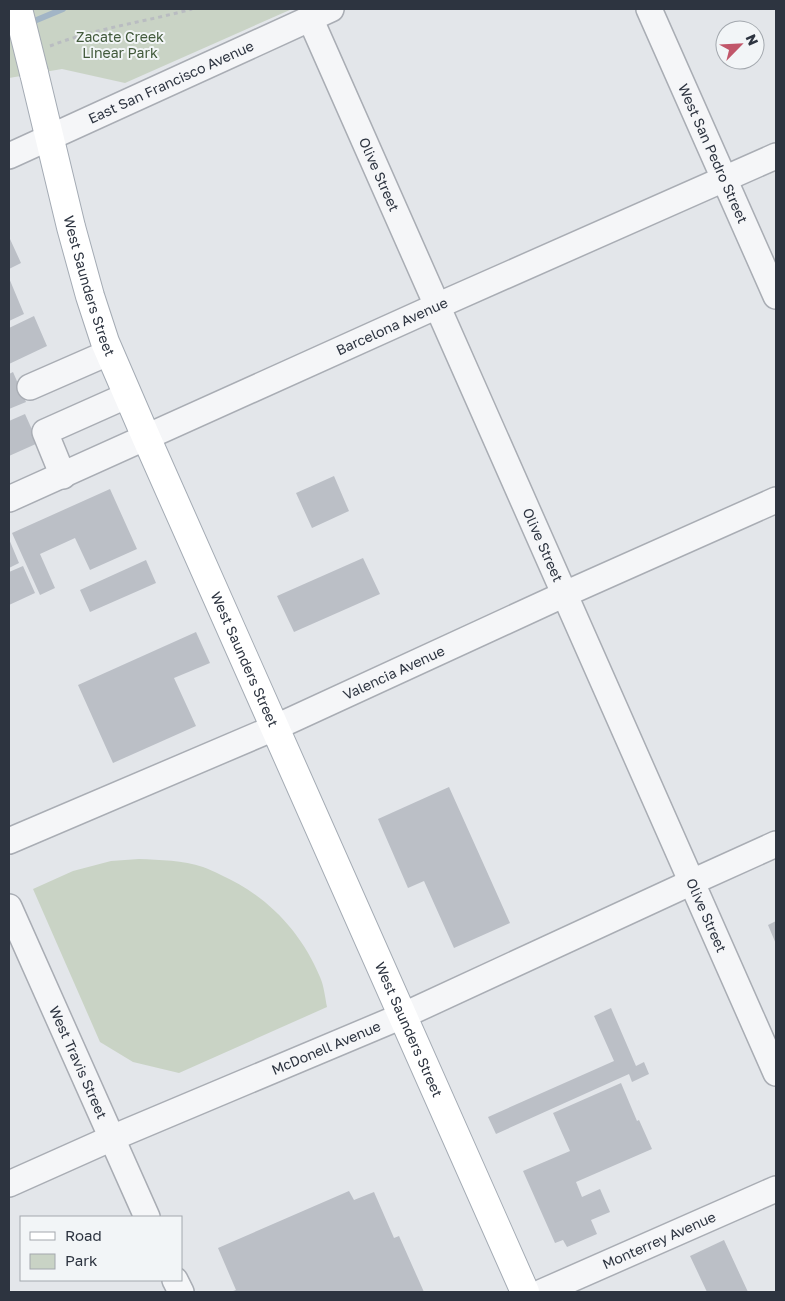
<svg xmlns="http://www.w3.org/2000/svg" width="785" height="1301" font-family="'Golos Text',sans-serif">
	<style>
		.green { fill: #c9d3c5 }
		.lines { fill: none; stroke-linecap: round; stroke-linejoin: round }
		.stream { stroke: #a2b5c6; stroke-width: 6 }
		.building { fill: #bbbfc6 }
		.minor-casing { stroke: #a9adb4; stroke-width: 28 }
		.major-casing { stroke: #a4abb4; stroke-width: 30 }
		.path { stroke: #b9bcc1; stroke-width: 3; stroke-dasharray: 4 4; stroke-linecap: butt }
		.minor { stroke: #f5f6f8; stroke-width: 25 }
		.major { stroke: #fff; stroke-width: 28 }
		.major-bridge-casing { stroke: #a4abb4; stroke-width: 30; stroke-linecap: butt }
		.major-bridge { stroke: #fff; stroke-width: 28 }
		.labels { text-anchor: middle; stroke-width: 4; stroke-linejoin: round; paint-order: stroke }
		.park-label { font-size: 14px; fill: #425a3b; stroke: #f2f5f7 }
		.street-label { font-size: 14px; fill: #2d3440; stroke: #f2f5f7 }
	</style>
	<rect width="100%" height="100%" fill="#e3e6ea"/>
	<path class="green" d="M9,9H292L125,83L62,69L9,78Z
		M139,859C160,860 183,860 203,867C209,869 215,872 221,875C266,895 301,931 320,977C324,986 325,997 327,1007L179,1073L133,1062L100,1042L33,889L73,871L111,861Z"/>
	<g class="lines">
		<path class="stream" d="M27,24L63,9"/>
	</g>
	<path class="building" d="M9,239H10L21,263L9,269Z
		M9,278L24,314L9,321Z
		M34,316L47,346L9,364V328Z
		M13,372L26,402L9,409V374Z
		M25,414L38,443L9,456V421Z
		M334,476L349,511L312,528L296,493Z
		M110,489L137,549L90,570L75,538L40,554L55,588L40,595L12,533Z
		M9,539L19,563L9,568Z
		M363,558L380,594L294,632L277,596Z
		M146,560L156,583L90,612L80,590Z
		M23,566L35,593L9,605V572Z
		M196,632L210,663L174,678L196,726L113,763L78,685Z
		M449,787L510,923L454,948L424,881L408,888L378,819Z
		M776,921V944L768,925Z
		M611,1008L636,1066L644,1062L649,1074L632,1082L629,1074L496,1134L488,1117L614,1061L594,1016Z
		M621,1083L637,1121L639,1120L652,1149L576,1182L582,1197L600,1189L610,1212L591,1220L597,1234L567,1247L563,1240L555,1243L523,1171L570,1151L553,1113Z
		M349,1191L354,1200L374,1192L394,1238L399,1236L424,1292H230L236,1290L218,1248Z
		M724,1240L748,1292H707L690,1256Z"/>
	<g class="lines">
		<defs>
			<g id="minor">
				<path id="s1" d="M649,9L776,296"/>
				<path id="s2" d="M310,18L776,1073"/>
				<path id="s3" d="M9,156L331,9"/>
				<path d="M30,387L110,352"/>
				<path d="M63,476L45,432L128,395"/>
				<path id="s4" d="M9,499L437,306L776,156"/>
				<path id="s5" d="M9,841L274,728L565,594L776,500"/>
				<path id="s6" d="M9,907L147,1217"/>
				<path id="s7" d="M9,1184L112,1138L402,1016L692,882L776,844"/>
				<path d="M175,1280L181,1292"/>
				<path id="s8" d="M542,1292L776,1189"/>
			</g>
			<g id="major">
				<path id="s9" d="M34,73L71,227L90,296L105,342L146,437L525,1292"/>
			</g>
		</defs>
		<use href="#minor" class="minor-casing"/>
		<use href="#major" class="major-casing"/>
		<path class="path" d="M50,46C96,28 145,22 192,9"/>
		<use href="#minor" class="minor"/>
		<use href="#major" class="major"/>
		<defs>
			<path id="major-bridge" d="M18,9L34,73"/>
		</defs>
		<use href="#major-bridge" class="major-bridge-casing"/>
		<use href="#major-bridge" class="major-bridge"/>
	</g>
	<g class="labels">
		<g class="park-label">
			<text x="120" y="42">Zacate Creek<tspan x="120" dy="16">Linear Park</tspan></text>
		</g>
		<g class="street-label">
			<text dy="5" stroke="none"><textPath href="#s3" startOffset="178">East San Francisco Avenue</textPath></text>
			<text dy="5" stroke="none"><textPath href="#s1" startOffset="158">West San Pedro Street</textPath></text>
			<text dy="5" stroke="none"><textPath href="#s2" startOffset="171">Olive Street</textPath></text>
			<text dy="5" stroke="none"><textPath href="#s9" startOffset="220">West Saunders Street</textPath></text>
			<text dy="5" stroke="none"><textPath href="#s4" startOffset="420">Barcelona Avenue</textPath></text>
			<text dy="5" stroke="none"><textPath href="#s2" startOffset="576">Olive Street</textPath></text>
			<text dy="5" stroke="none"><textPath href="#s9" startOffset="625">West Saunders Street</textPath></text>
			<text dy="5" stroke="none"><textPath href="#s5" startOffset="420">Valencia Avenue</textPath></text>
			<text dy="5" stroke="none"><textPath href="#s2" startOffset="981">Olive Street</textPath></text>
			<text dy="5" stroke="none"><textPath href="#s9" startOffset="1030">West Saunders Street</textPath></text>
			<text dy="5" stroke="none"><textPath href="#s7" startOffset="345">McDonell Avenue</textPath></text>
			<text dy="5" stroke="none"><textPath href="#s6" startOffset="170">West Travis Street</textPath></text>
			<text dy="5" stroke="none"><textPath href="#s8" startOffset="128">Monterrey Avenue</textPath></text>
		</g>
	</g>
	<rect width="785" height="1301" fill="none" stroke="#2d3440" stroke-width="20"/>
	<rect x="20" y="1216" width="162" height="65" fill="#f2f5f7" stroke="#a3a8ae"/>
	<rect x="30" y="1232" width="25" height="8" fill="#ffffff" stroke="#a3a8ae"/>
	<text x="65" y="1241" font-size="15" fill="#2d3440">Road</text>
	<rect x="30" y="1254" width="25" height="15" fill="#c9d3c5" stroke="#a3a8ae"/>
	<text x="65" y="1266" font-size="15" fill="#2d3440">Park</text>
	<g transform="translate(740 45) rotate(66)"><circle r="24" fill="#f2f5f7" stroke="#a3a8ae"/>
	<path d="M0-4L9 19L0 12L-9 19Z" fill="#c1566a"/>
	<text y="-8" font-size="14" font-weight="bold" text-anchor="middle" fill="#2d3440">N</text>
	</g>
</svg>
